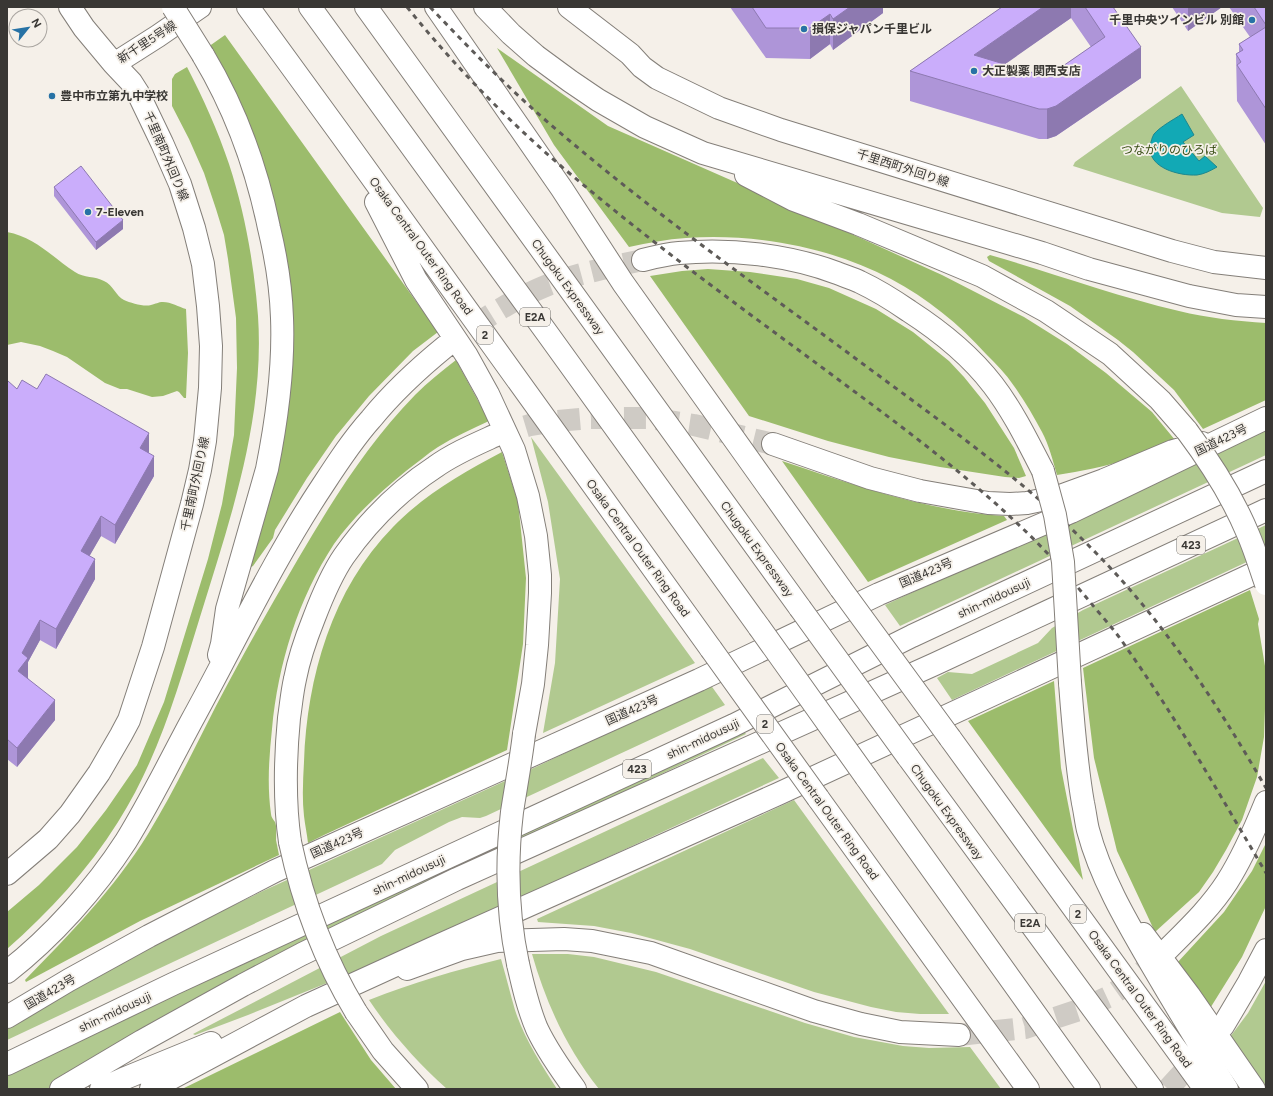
<svg xmlns="http://www.w3.org/2000/svg" width="1273" height="1096" font-family="Figtree,'Noto Sans JP',sans-serif">
	<style>
		.green { fill: #b1c990 }
		.forest { fill: #9cbc6c }
		.water { fill: #12a9b5; stroke: #1e878e }
		.lines { fill: none; stroke-linecap: round; stroke-linejoin: round }
		.primary-tunnel { stroke: #cfcbc5; stroke-width: 22; stroke-dasharray: 22 11; stroke-linecap: butt }
		.street-casing { stroke: #847f79; stroke-width: 24 }
		.secondary-casing { stroke: #847f79; stroke-width: 24 }
		.primary-casing { stroke: #847f79; stroke-width: 24 }
		.highway-casing { stroke: #847f79; stroke-width: 24 }
		.street { stroke: #fff; stroke-width: 22 }
		.secondary { stroke: #fff; stroke-width: 22 }
		.primary { stroke: #fff; stroke-width: 22 }
		.highway { stroke: #fff; stroke-width: 22 }
		.rail { stroke: #5e5b58; stroke-width: 3; stroke-dasharray: 5 5; stroke-linecap: butt }
		.primary-bridge-casing { stroke: #847f79; stroke-width: 24; stroke-linecap: butt }
		.highway-bridge-casing { stroke: #847f79; stroke-width: 24; stroke-linecap: butt }
		.primary-bridge { stroke: #fff; stroke-width: 22 }
		.highway-bridge { stroke: #fff; stroke-width: 22 }
		.wall { fill: #ae95d8; fill-rule: evenodd }
		.shaded-wall { fill: #8d79b0 }
		.building { fill: #caadfb; stroke: #8d79b0 }
		.poi-dot { fill: #2772a5; stroke: #f5f0e9; stroke-width: 1.5 }
		.labels { text-anchor: middle; stroke-width: 3.5; stroke-linejoin: round; paint-order: stroke }
		.shield { fill: #f5f0e9; stroke: #716e6a; stroke-width: 1 }
		.shield-label { font-size: 11px; font-weight: bold; fill: #393734 }
		.poi-label { font-size: 12px; font-weight: bold; fill: #393734; stroke: #f5f0e9; text-anchor: start }
		.street-label { font-size: 12px; fill: #393734; stroke: #f5f0e9 }
		.park-label { font-size: 12px; fill: #394e15; stroke: #f5f0e9 }
	</style>
	<rect width="100%" height="100%" fill="#f5f0e9"/>
	<path class="green" d="M1181,86L1263,208L1260,217L1222,213L1073,166L1075,162Z
		M1266,429V455L900,626L885,605Z
		M531,437L695,663L543,733L555,663L560,579L548,502Z
		M1266,525V553L952,700L937,678L948,672L972,674L1038,643L1052,628L1083,610Z
		M710,684L725,705L486,816L480,818L462,817L449,822L395,850L382,864L275,914L7,1040V1025L152,945L265,890L538,766Z
		M741,728L746,734L530,836L192,1003L47,1089H7V1073Z
		M763,758L779,778L394,956L248,1015L195,1035L193,1034L381,936Z
		M794,800L949,1014H920L896,1012L871,1007L814,992L690,949L631,933L594,926L538,922L537,919Z
		M532,954H568L594,957L656,972L805,1023L854,1037L903,1046L929,1048L970,1047L1001,1089H599C567,1049 546,1003 532,954Z
		M501,959C506,976 510,993 515,1010C524,1038 541,1064 557,1089H447C418,1063 391,1033 369,1000C412,983 456,970 501,959Z
		M1266,981V1087L1230,1037L1248,1013Z"/>
	<path class="forest" d="M225,35L438,332L413,351L369,396L336,436L307,478L275,530L273,538L253,566L251,567L250,564L290,316L208,47Z
		M497,48L608,126L812,216L942,275L1024,317L1067,344L1106,373L1152,412L1175,440C1159,446 1144,453 1128,459C1105,467 1081,471 1057,475C1053,461 1049,445 1042,432C1034,417 1024,400 1014,386C1006,374 996,364 986,354C959,324 927,298 891,279C831,247 754,233 686,238C667,239 648,243 629,247L554,145Z
		M187,67C203,98 218,131 229,164C245,213 254,264 258,316C265,419 230,520 200,617C178,688 158,759 118,822C88,870 49,912 7,949V912L39,885L77,847L106,810L137,765L164,702L208,559L222,504L234,435L237,368L236,318L228,259L224,235L216,209L204,173L189,139L172,106V79L175,74Z
		M7,232C35,237 52,257 75,272C84,278 95,276 104,281C113,285 116,296 124,300C131,303 144,307 151,305C156,304 158,302 163,302C171,302 179,307 186,309L188,353L186,398H184L179,392L177,391L163,396L152,397L127,389H120L105,383L67,357L53,351L40,346L21,342L7,345Z
		M990,255C1053,273 1115,296 1179,311C1207,318 1237,321 1266,323V400L1203,429L1174,390L1133,352L1118,340L1070,306L989,261L987,257Z
		M708,269L750,272L797,279L829,288L876,309L913,332L949,361L964,377L985,403L1014,448L1026,476L1019,478L1005,477L940,467L889,457L828,441L749,416L650,276L682,271Z
		M456,360L489,421C472,429 454,437 438,447C427,454 417,463 406,471C380,492 354,516 334,544C298,599 278,664 272,729C269,757 267,786 271,814C271,817 273,819 275,822C277,827 276,834 276,840C277,845 278,850 279,855L140,921L26,982L25,980C69,935 114,889 148,834C173,793 194,749 216,706C242,656 270,607 298,559C332,501 368,443 415,395C428,382 442,371 456,360Z
		M502,452L518,502L526,578L523,644L507,750L324,835L308,843C307,834 305,825 304,816C302,798 303,780 304,762C307,677 332,589 393,527C424,495 462,473 502,452Z
		M782,461C854,485 927,511 1004,516L1007,520L868,582Z
		M1250,590L1259,619L1258,624L1265,666V709L1264,737L1257,777L1242,820L1226,850L1213,872L1199,892L1155,932L1117,851L1094,758L1083,668Z
		M1054,681L1061,768L1083,880L968,721Z
		M1266,843V906L1242,957L1209,1010L1177,963L1224,912L1252,871Z
		M340,1012L371,1060L396,1089H182Z"/>
	<path class="water" d="M1182,114L1194,135L1183,142L1199,161L1205,156L1217,167C1210,171 1204,174 1197,175C1179,176 1148,168 1150,146C1151,142 1152,137 1154,134C1161,126 1173,120 1182,114Z"/>
	<g class="lines">
		<path class="primary-tunnel" d="M446,346C478,322 511,300 548,285C579,273 611,267 643,260
			M494,436L530,425L557,421L591,418H649L694,425L773,444
			M959,1035L1025,1028L1082,1009L1110,996L1134,979L1166,951
			M1168,1089L1201,1053"/>
		<defs>
			<path id="street" d="M569,7L630,54L642,67L657,78L719,108L781,130L1172,251L1214,262L1266,268
				M1143,934L1189,995L1254,1089"/>
			<path id="secondary" d="M70,7L84,28L114,64L158,36L200,7
				M7,874L48,839L70,814L99,773L121,735L129,720L153,647L192,504L200,470L205,441L210,388L211,346L208,306L203,264L194,228L180,184L162,143L138,93L131,82L114,64"/>
			<path id="primary" d="M248,7L342,136L711,649
				M436,7L562,189L623,283L841,589
				M485,7L511,34L536,56L570,81L598,100L645,127L703,153L1042,253L1089,269L1189,296L1236,305L1266,307
				M203,55C236,110 256,165 269,228C276,257 281,287 282,318C284,368 277,419 267,469L227,609L222,644L219,655
				M746,175L794,200L858,224L982,276L1046,311L1110,354L1160,400L1187,431
				M376,202L416,280L467,356L488,394L514,450L528,496L536,536L540,575V593L537,645L533,684L524,734
				M643,260C655,257 667,254 679,253C730,248 789,255 837,273C844,276 852,278 860,282C877,290 893,300 909,311C940,331 970,355 993,385C1013,411 1028,442 1043,471
				M773,444L870,478L920,491L988,503L1010,504L1027,503L1060,496L1104,480L1173,451L1202,443
				M1070,683C1073,723 1076,763 1083,803C1085,812 1086,822 1088,830C1101,879 1128,924 1153,967C1177,1008 1202,1049 1227,1089
				M950,738L1205,1089
				M818,798L1028,1089
				M290,842C284,801 285,760 289,718C291,705 292,692 295,679C299,658 306,638 314,618C322,597 331,575 344,556C368,522 400,490 435,467C453,454 474,445 494,436
				M1168,949C1189,928 1211,907 1227,882C1243,857 1255,829 1266,802
				M518,964C523,986 528,1008 537,1029C547,1050 561,1070 575,1089
				M407,969L462,949L497,941L564,939L592,941L651,953L814,1011L861,1024L900,1032L959,1035
				M7,972C52,937 95,889 126,841C150,802 170,761 191,722C235,642 273,560 323,485C338,462 353,439 371,419C393,392 419,368 446,346
				M356,1012L383,1051L417,1089
				M1223,1026L1249,982L1266,950"/>
			<path id="highway" d="M310,7L547,333L759,627
				M366,7L800,608
				M908,757L1152,1089
				M866,777L1089,1089
				M7,1017L69,980L149,936L275,871L699,680L879,594L1071,512L1266,418
				M7,1064L173,984L734,725L912,636L1266,471
				M61,1089L142,1041L243,985L302,954L457,879L935,664L1266,510
				M101,1089L123,1079L211,1043
				M151,1089L306,1006L433,948L778,794L1266,568"/>
		</defs>
		<use href="#street" class="street-casing"/>
		<use href="#secondary" class="secondary-casing"/>
		<use href="#primary" class="primary-casing"/>
		<use href="#highway" class="highway-casing"/>
		<use href="#street" class="street"/>
		<use href="#secondary" class="secondary"/>
		<use href="#primary" class="primary"/>
		<use href="#highway" class="highway"/>
		<path class="rail" d="M407,7C460,73 521,134 586,187C659,248 736,304 812,360C883,413 956,465 1020,526C1047,551 1072,580 1095,608C1106,621 1117,633 1126,647C1177,719 1221,797 1266,873
			M430,7C469,48 508,88 550,124C648,209 755,284 859,361C941,422 1025,480 1097,554C1166,624 1217,704 1266,788"/>
		<defs>
			<path id="primary-bridge" d="M173,7L203,55
				M1187,431C1211,463 1233,498 1248,534C1255,550 1260,567 1266,584
				M1043,471L1055,515L1063,562L1070,683
				M841,589L950,738
				M711,649L818,798
				M290,842C303,903 324,959 356,1012
				M518,964C507,913 506,863 512,812C516,786 521,760 524,734"/>
			<path id="highway-bridge" d="M800,608L908,757
				M759,627L866,777"/>
		</defs>
		<use href="#primary-bridge" class="primary-bridge-casing"/>
		<use href="#highway-bridge" class="highway-bridge-casing"/>
		<use href="#primary-bridge" class="primary-bridge"/>
		<use href="#highway-bridge" class="highway-bridge"/>
	</g>
	<path class="wall" d="M730,7H883V13L833,50L830,44L810,59L766,58Z
		M1002,7H1113L1141,78L1056,136L1047,139H1039L910,101V71ZM1071,18L1091,47L1047,77L1004,64Z
		M1172,7H1222L1188,31Z
		M1229,7H1266V145L1237,101L1236,54L1239,52V44L1250,37Z
		M54,187L123,229L96,250L54,196Z
		M7,382L17,389L149,453L154,476L115,544L101,536L89,556L95,579L56,649L40,640L28,662V678L55,720L17,767L7,759Z"/>
	<path class="shaded-wall" d="M850,7H883V13L833,50V19Z
		M1043,7H1071V18L974,86V55Z
		M1188,7H1222L1188,31Z
		M830,14V44L810,59V28Z
		M1141,47V78L1056,136L1047,139V109Z
		M123,220V229L96,250V242Z
		M149,433V453L140,468V448Z
		M154,456V476L115,544V525Z
		M101,516V536L81,571V551Z
		M95,559V579L56,649V629Z
		M40,620V640L28,662V678L18,691V671L22,653Z
		M55,700V720L17,767V748Z"/>
	<path class="building" d="M752,7H850L833,19L830,14L810,28H766Z
		M1002,7H1043L974,55L1047,77L1105,37L1085,7H1113L1141,47L1056,106L1047,109H1039L910,71Z
		M1254,7H1266V25Z
		M1266,27V109L1237,65L1241,62L1236,54L1243,50L1239,44Z
		M81,166L123,220L96,242L54,187Z
		M46,374L149,433L140,448L154,456L115,525L101,516L81,551L95,559L56,629L40,620L22,653L28,658L18,671L55,700L17,748L7,739V382L8,381L17,389L22,380L37,389Z"/>
	<g class="poi-dot">
		<circle cx="1252" cy="20" r="4"/>
		<circle cx="804" cy="29" r="4"/>
		<circle cx="974" cy="71" r="4"/>
		<circle cx="52" cy="96" r="4"/>
		<circle cx="88" cy="212" r="4"/>
	</g>
	<g class="labels">
		<g class="shield">
			<rect x="520" y="308" width="30" height="18" rx="3"/>
			<rect x="477" y="326" width="16" height="18" rx="3"/>
			<rect x="1177" y="536" width="28" height="18" rx="3"/>
			<rect x="757" y="715" width="16" height="18" rx="3"/>
			<rect x="623" y="760" width="28" height="18" rx="3"/>
			<rect x="1070" y="905" width="16" height="18" rx="3"/>
			<rect x="1015" y="914" width="30" height="18" rx="3"/>
		</g>
		<g class="shield-label">
			<text x="535" y="321">E2A</text>
			<text x="485" y="339">2</text>
			<text x="1191" y="549">423</text>
			<text x="765" y="728">2</text>
			<text x="637" y="773">423</text>
			<text x="1078" y="918">2</text>
			<text x="1030" y="927">E2A</text>
		</g>
		<g class="poi-label">
			<text x="1244" y="24" text-anchor="end">千里中央ツインビル 別館</text>
			<text x="812" y="33">損保ジャパン千里ビル</text>
			<text x="982" y="75">大正製薬 関西支店</text>
			<text x="60" y="100">豊中市立第九中学校</text>
			<text x="96" y="216">7-Eleven</text>
		</g>
		<g class="street-label">
			<text transform="translate(147 42) rotate(-33)" y="4">新千里5号線</text>
			<text transform="translate(166 156) rotate(67)" y="4">千里南町外回り線</text>
			<text transform="translate(903 168) rotate(18)" y="4">千里西町外回り線</text>
			<text transform="translate(421 246) rotate(54)" y="4">Osaka Central Outer Ring Road</text>
			<text transform="translate(568 287) rotate(54)" y="4">Chugoku Expressway</text>
			<text transform="translate(1221 440) rotate(-26)" y="4">国道423号</text>
			<text transform="translate(195 484) rotate(-78)" y="4">千里南町外回り線</text>
			<text transform="translate(638 548) rotate(54)" y="4">Osaka Central Outer Ring Road</text>
			<text transform="translate(757 549) rotate(54)" y="4">Chugoku Expressway</text>
			<text transform="translate(926 573) rotate(-23)" y="4">国道423号</text>
			<text transform="translate(994 598) rotate(-25)" y="4">shin-midousuji</text>
			<text transform="translate(632 710) rotate(-24)" y="4">国道423号</text>
			<text transform="translate(703 739) rotate(-25)" y="4">shin-midousuji</text>
			<text transform="translate(827 811) rotate(54)" y="4">Osaka Central Outer Ring Road</text>
			<text transform="translate(947 812) rotate(54)" y="4">Chugoku Expressway</text>
			<text transform="translate(337 843) rotate(-24)" y="4">国道423号</text>
			<text transform="translate(409 875) rotate(-25)" y="4">shin-midousuji</text>
			<text transform="translate(50 992) rotate(-30)" y="4">国道423号</text>
			<text transform="translate(1140 999) rotate(54)" y="4">Osaka Central Outer Ring Road</text>
			<text transform="translate(115 1012) rotate(-25)" y="4">shin-midousuji</text>
		</g>
		<g class="park-label">
			<text x="1169" y="154">つながりのひろば</text>
		</g>
	</g>
	<rect width="1273" height="1096" fill="none" stroke="#393734" stroke-width="16"/>
	<g transform="translate(28 28) rotate(60)"><circle r="19" fill="#f5f0e9" stroke="#aaa6a1"/>
	<path d="M0-3L7 15L0 10L-7 15Z" fill="#2772a5"/>
	<text y="-6" font-size="11" font-weight="bold" text-anchor="middle" fill="#393734">N</text>
	</g>
</svg>
